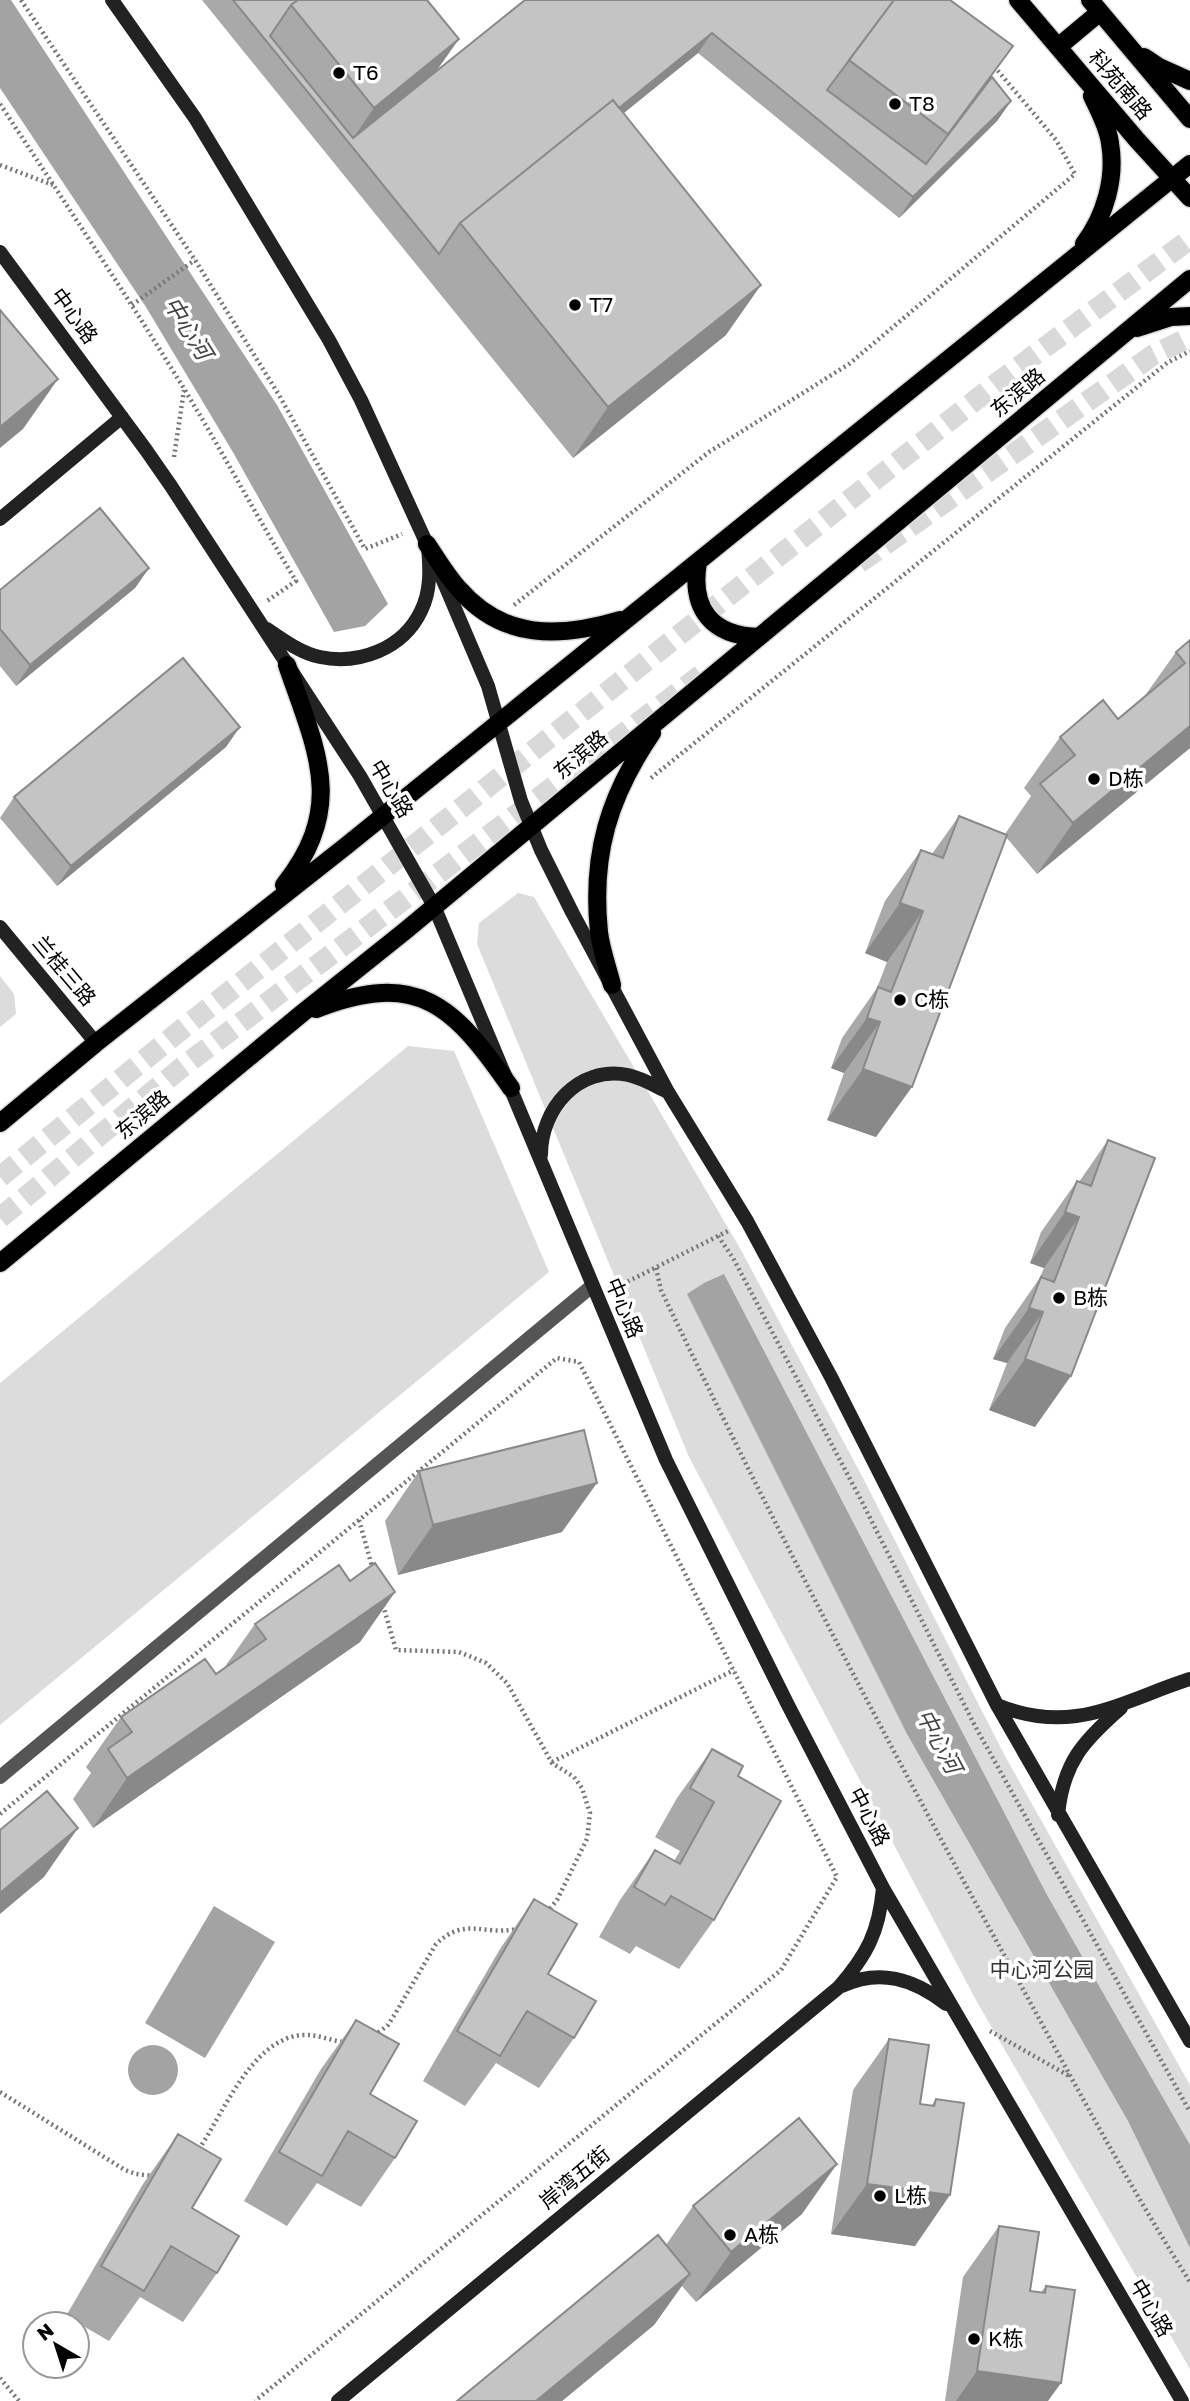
<svg xmlns="http://www.w3.org/2000/svg" width="1190" height="2401" font-family="'Golos Text','Noto Sans SC',sans-serif">
	<style>
		.green { fill: #dcdcdc }
		.water { fill: #a3a3a3 }
		.lines { fill: none; stroke-linecap: round; stroke-linejoin: round }
		.highway-tunnel { stroke: #d9d9d9; stroke-width: 21; stroke-dasharray: 21 10; stroke-linecap: butt }
		.primary-casing { stroke: #dbdbdb; stroke-width: 21 }
		.path { stroke: #777; stroke-width: 4.5; stroke-dasharray: 2 3.5; stroke-linecap: butt }
		.street { stroke: #555; stroke-width: 14 }
		.secondary { stroke: #222; stroke-width: 14 }
		.primary { stroke: #000; stroke-width: 18 }
		.wall { fill: #a9a9a9 }
		.shaded-wall { fill: #898989 }
		.building { fill: #c4c4c4; stroke: #898989; stroke-width: 2 }
		.poi-dot { fill: #000; stroke: #fff; stroke-width: 2.5 }
		.labels { text-anchor: middle; stroke-width: 7; stroke-linejoin: round; paint-order: stroke }
		.poi-label { font-size: 21px; fill: #000; stroke: #fff; text-anchor: start }
		.street-label { font-size: 21px; fill: #000; stroke: #fff }
		.park-label { font-size: 21px; fill: #333; stroke: #fff }
		.water-label { font-size: 23px; font-style: italic; fill: #444; stroke: #fff }
	</style>
	<rect width="100%" height="100%" fill="#fff"/>
	<path class="green" d="M518,893L534,897L741,1250L863,1478L1005,1756L1190,2085V2369L977,2002L689,1457L477,944L479,923Z
		M0,976L14,994L16,1014L0,1027Z
		M408,1046L454,1051L549,1272L0,1725V1383Z"/>
	<path class="water" d="M0,0H11L277,405L388,604L365,626L334,632L234,454L146,307L0,88Z
		M724,1274L1047,1895L1190,2145V2248L1128,2121L907,1734L687,1294L704,1283Z
		M214,1906L275,1942L205,2058L145,2023Z
		M128 2070a25 25 0 1 1 50 0a25 25 0 1 1-50 0Z"/>
	<g class="lines">
		<path class="highway-tunnel" d="M859,563L1153,355L1190,337
			M0,1177L181,1030L997,383L1190,239
			M0,1218L181,1068L701,675"/>
		<defs>
			<path id="primary" d="M1018,0L1137,140L1190,198
				M1090,0L1190,119
				M1058,47L1100,12
				M1144,57L1159,67L1190,81
				M1084,244C1105,216 1116,178 1110,143C1108,127 1099,111 1092,96
				M1137,328L1171,317L1190,316
				M427,544C437,559 447,576 459,589C503,640 560,638 620,620
				M698,562C690,609 712,636 759,637
				M284,885C347,806 316,750 287,665
				M612,985C608,968 601,950 599,932C591,854 609,796 652,733
				M316,1009C419,969 454,1006 511,1088
				M0,1123L96,1043L346,846L1190,164
				M0,1263L300,1015L405,931L1190,279"/>
		</defs>
		<use href="#primary" class="primary-casing"/>
		<path class="path" d="M21,0L195,260L279,395L365,549L402,534
			M0,104C62,198 124,291 183,387C222,451 257,517 296,581L267,601
			M0,165L53,185
			M132,305L195,260
			M174,457L184,390
			M514,605L709,452L849,364L1075,174L1056,140L993,65
			M651,778L1167,363L1190,351
			M718,1236L733,1258L860,1498L975,1726L1190,2112
			M656,1268L661,1290C768,1514 883,1735 1003,1953C1064,2063 1122,2175 1190,2282
			M613,1289L730,1230
			M359,1520L373,1570
			M383,1605L396,1650L459,1652L486,1663L507,1683L552,1763L574,1777L582,1788L590,1813L587,1839L557,1900L548,1911
			M552,1762L734,1670
			M0,1814L557,1358L579,1362L837,1877L781,1970L255,2401
			M990,2031L1071,2077
			M374,2036L388,2025L395,2014L436,1944C466,1916 483,1936 516,1929
			M0,2092L125,2170L136,2174L154,2176
			M199,2149C224,2112 252,2039 302,2035C318,2034 330,2041 345,2042
			M0,2378L19,2401"/>
		<path class="street" d="M0,1777L592,1286"/>
		<path class="secondary" d="M112,0L195,118L329,340L361,400L431,553
			M0,252L146,450L171,486L360,776L434,906L666,1460L788,1705L883,1888L1182,2401
			M0,519L122,417
			M439,571L488,686L521,801L541,850L572,912L668,1092L747,1221L831,1377L997,1705L1190,2041
			M267,629C283,640 301,653 320,657C359,665 403,649 421,611C431,591 430,569 428,547
			M0,927L96,1043
			M541,1155C541,1109 578,1065 628,1075C642,1078 655,1086 668,1092
			M997,1705C1073,1736 1119,1702 1190,1679
			M1058,1815C1063,1763 1083,1741 1121,1708
			M842,1986C880,1968 914,1979 946,2004
			M338,2401L838,1988C867,1955 879,1932 883,1888"/>
		<use href="#primary" class="primary"/>
	</g>
	<path class="wall" d="M202,0H427L436,71L525,0L991,77L1011,101L997,121L899,218L698,53L623,113L726,335L573,458Z
		M149,568L135,588L16,686L0,666V590Z
		M1190,640V748L1037,874L1006,837L876,1137L827,1120L844,1073L831,1068L842,1038L877,988L887,962L865,953L885,901L921,850L932,854L959,816L1005,834L1031,796L1024,788L1060,737L1118,719L1144,697L1176,652Z
		M226,747L57,886L0,818L14,797Z
		M1108,1140L1035,1427L989,1410L1007,1363L993,1359L1005,1328L1039,1279L1044,1268L1030,1263L1041,1232L1077,1181L1079,1182Z
		M419,1471L562,1532L398,1575L385,1521Z
		M350,1581L395,1592L360,1642L93,1828L73,1799L91,1773L86,1767L121,1717L216,1674L224,1668L255,1624Z
		M712,1749L738,1776L714,1920L679,1969L636,1946L630,1954L599,1937L620,1900L655,1850L674,1861L680,1851L655,1837L677,1798Z
		M534,1899L548,1974L574,2038L539,2088L496,2063L465,2106L423,2081L500,1949Z
		M356,2020L370,2094L395,2158L361,2207L317,2183L287,2226L244,2201L321,2069Z
		M889,2039L920,2104L931,2106L936,2099L915,2246L831,2234L853,2090Z
		M178,2134L192,2208L217,2273L183,2322L140,2297L109,2341L66,2316L143,2184Z
		M693,2206L802,2214L696,2302L682,2286L654,2325L562,2401H457L666,2245Z
		M999,2226L1030,2291L1041,2292L1046,2286L1048,2401H945L963,2277Z"/>
	<path class="shaded-wall" d="M712,33L698,53L471,237L466,231Z
		M459,39L423,90L349,144L374,108Z
		M1011,101L997,121L899,218L913,197Z
		M761,285L726,335L573,458L608,407Z
		M58,379L23,429L0,448V427Z
		M149,568L135,588L16,686L30,665Z
		M1190,726V748L1037,874L1073,823Z
		M240,727L226,747L57,886L71,866Z
		M900,903L923,911L887,962L865,953Z
		M867,1018L880,1022L844,1073L831,1068Z
		M863,1069L912,1087L876,1137L827,1120Z
		M1065,1212L1079,1217L1044,1268L1030,1263Z
		M1029,1308L1043,1312L1007,1363L993,1359Z
		M1025,1359L1071,1376L1035,1427L989,1410Z
		M597,1483L562,1532L398,1575L433,1525Z
		M395,1592L360,1642L93,1828L127,1778Z
		M78,1828L44,1877L0,1914V1893Z
		M837,2164L802,2214L696,2302L731,2252Z
		M867,2184L950,2195L915,2246L831,2234Z
		M690,2274L654,2325L562,2401H536Z
		M977,2371L1061,2383L1048,2401H956Z"/>
	<path class="building" d="M233,0H298L291,5L270,36L353,138L525,0H894L827,90L926,164L992,77L1011,101L913,197L712,33L619,108L613,100L460,223L439,254Z
		M298,0H427L459,39L374,108L291,5Z
		M894,0H950L1013,46L948,134L849,60Z
		M613,100L761,285L608,407L460,223Z
		M0,310L58,379L0,427Z
		M100,508L149,568L30,665L0,629V590Z
		M1190,640V726L1073,823L1040,784L1075,755L1060,737L1103,700L1118,719L1185,663L1176,652Z
		M183,658L240,727L71,866L14,797Z
		M959,816L1007,835L912,1087L863,1069L880,1022L867,1018L878,987L891,992L923,911L900,903L921,850L943,858Z
		M1108,1140L1155,1158L1071,1376L1025,1359L1043,1312L1029,1308L1041,1277L1054,1282L1079,1217L1065,1212L1077,1181L1091,1186Z
		M584,1430L597,1483L433,1525L419,1471Z
		M375,1563L395,1592L127,1778L108,1749L132,1732L121,1717L205,1659L216,1674L266,1639L255,1624L339,1565L350,1581Z
		M712,1749L743,1766L738,1776L781,1801L714,1920L671,1896L665,1905L634,1887L655,1850L680,1864L714,1802L690,1788Z
		M47,1791L78,1828L0,1893V1830Z
		M534,1899L577,1924L548,1974L596,2001L574,2038L527,2011L500,2056L457,2031Z
		M356,2020L399,2044L370,2094L417,2121L395,2158L348,2131L322,2176L279,2152Z
		M889,2039L929,2045L920,2104L934,2106L936,2099L964,2103L950,2195L867,2184Z
		M799,2118L837,2164L731,2252L693,2206Z
		M178,2134L221,2159L192,2208L239,2236L217,2273L171,2246L144,2291L101,2266Z
		M999,2226L1039,2232L1030,2291L1045,2293L1046,2286L1075,2290L1061,2383L977,2371Z
		M658,2235L690,2274L536,2401H457Z"/>
	<g class="poi-dot">
		<circle cx="339" cy="73" r="7"/>
		<circle cx="895" cy="104" r="7"/>
		<circle cx="575" cy="305" r="7"/>
		<circle cx="1094" cy="779" r="7"/>
		<circle cx="900" cy="1000" r="7"/>
		<circle cx="1059" cy="1298" r="7"/>
		<circle cx="880" cy="2196" r="7"/>
		<circle cx="730" cy="2235" r="7"/>
		<circle cx="974" cy="2339" r="7"/>
	</g>
	<g class="labels">
		<g class="poi-label">
			<text x="353" y="80">T6</text>
			<text x="909" y="111">T8</text>
			<text x="589" y="312">T7</text>
			<text x="1108" y="786">D栋</text>
			<text x="914" y="1007">C栋</text>
			<text x="1073" y="1305">B栋</text>
			<text x="894" y="2203">L栋</text>
			<text x="744" y="2242">A栋</text>
			<text x="988" y="2346">K栋</text>
		</g>
		<g class="street-label">
			<text transform="translate(1120 85) rotate(49)" y="7">科苑南路</text>
			<text transform="translate(74 316) rotate(54)" y="7">中心路</text>
			<text transform="translate(1018 393) rotate(-40)" y="7">东滨路</text>
			<text transform="translate(581 755) rotate(-40)" y="7">东滨路</text>
			<text transform="translate(391 789) rotate(59)" y="7">中心路</text>
			<text transform="translate(64 971) rotate(50)" y="7">兰桂三路</text>
			<text transform="translate(143 1115) rotate(-40)" y="7">东滨路</text>
			<text transform="translate(624 1308) rotate(67)" y="7">中心路</text>
			<text transform="translate(869 1817) rotate(62)" y="7">中心路</text>
			<text transform="translate(575 2178) rotate(-40)" y="7">岸湾五街</text>
			<text transform="translate(1151 2308) rotate(60)" y="7">中心路</text>
		</g>
		<g class="park-label">
			<text x="1042" y="1977">中心河公园</text>
		</g>
		<g class="water-label">
			<text transform="translate(188 328) rotate(58)" y="8">中心河</text>
			<text transform="translate(939 1741) rotate(62)" y="8">中心河</text>
		</g>
	</g>
	<g transform="translate(56 2345) rotate(321)"><circle r="33" fill="#ffffff" stroke="#999999" stroke-width="2"/>
	<path d="M0-5L12 26L0 18L-12 26Z" fill="#000000"/>
	<text y="-10" font-size="19" font-weight="bold" text-anchor="middle" fill="#000000">N</text>
	</g>
</svg>
